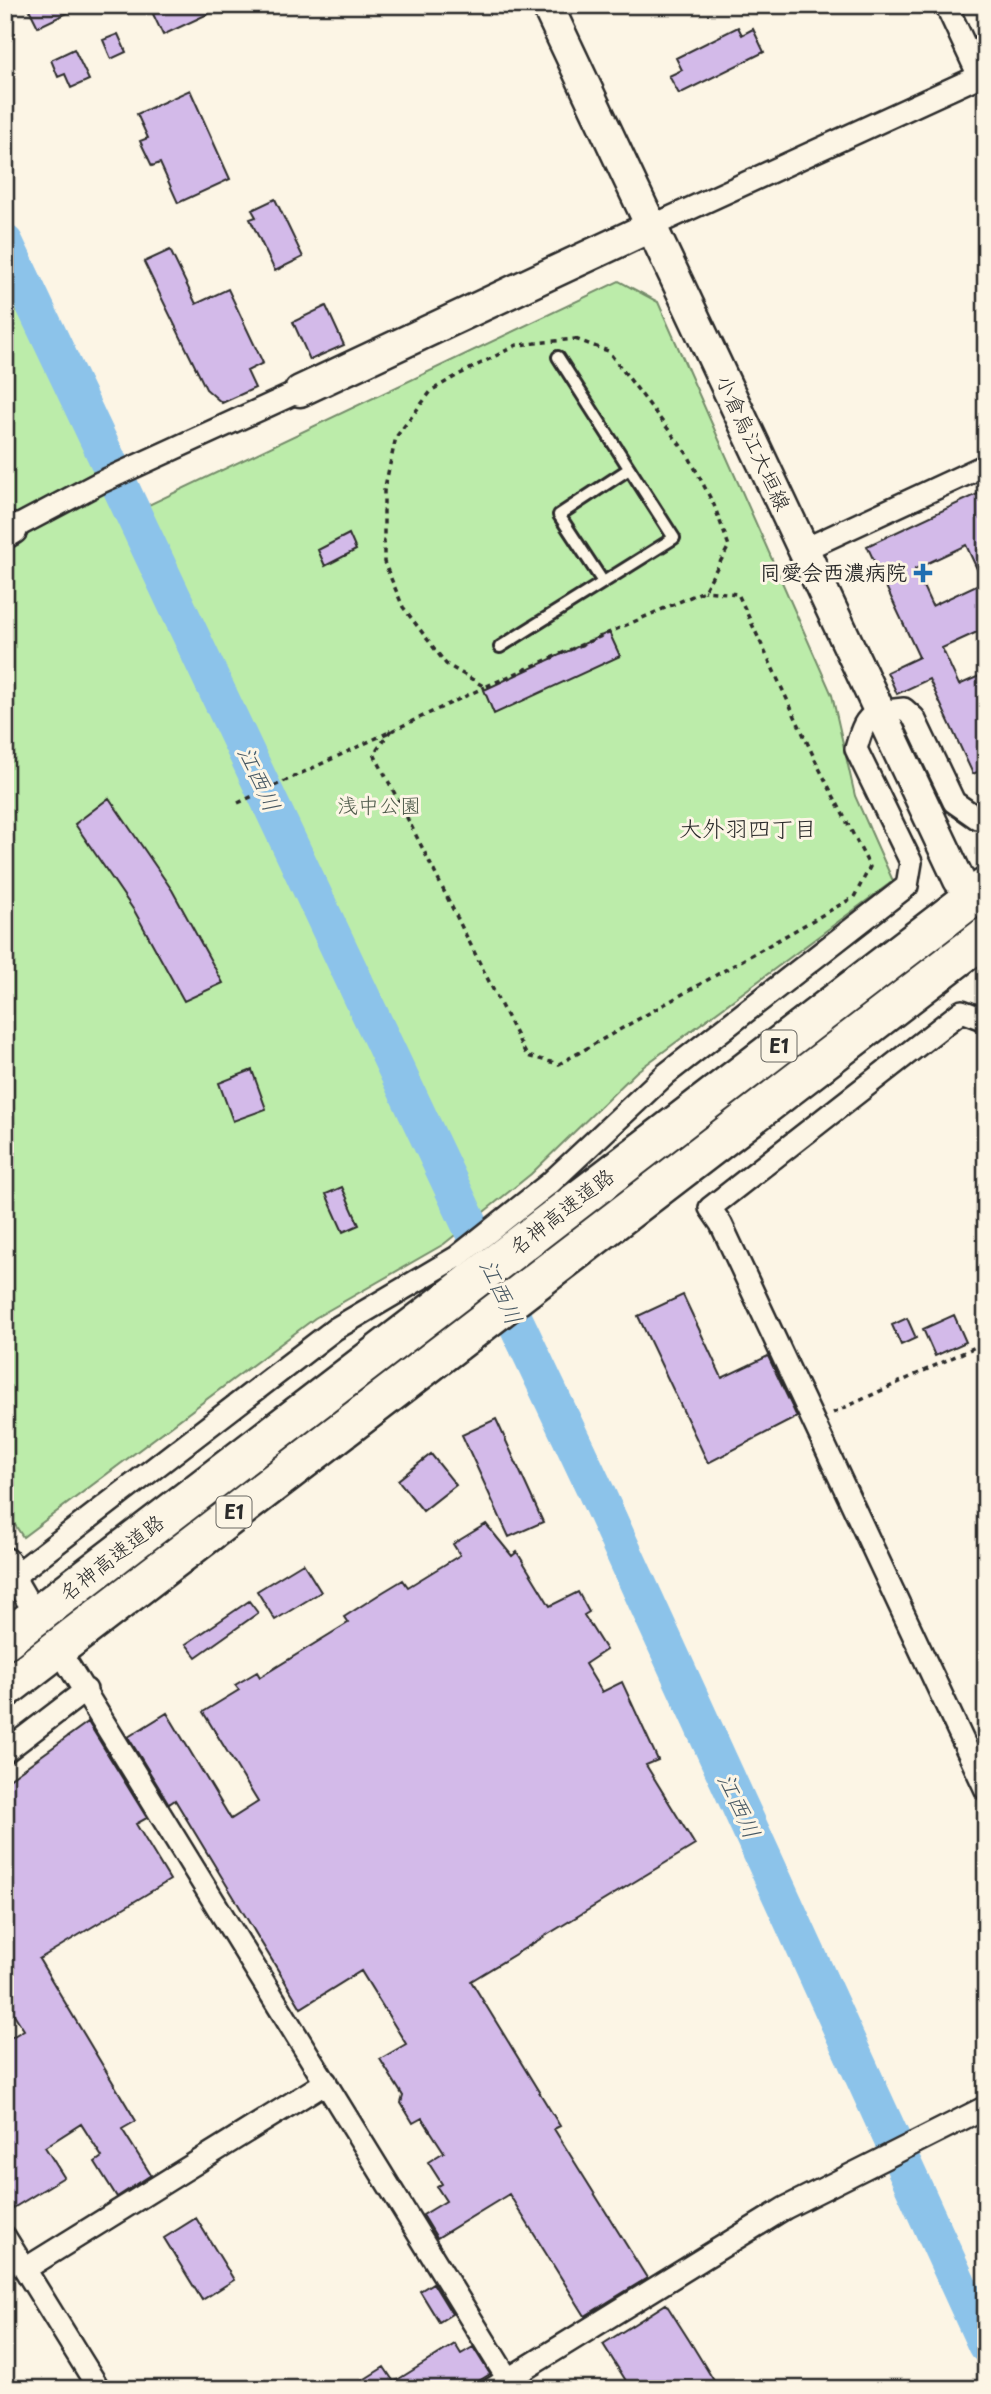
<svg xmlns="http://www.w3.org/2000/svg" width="991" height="2394" font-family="'Playpen Sans','Klee One',sans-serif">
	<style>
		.green { fill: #bcecaa; stroke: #748c6a; stroke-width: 2 }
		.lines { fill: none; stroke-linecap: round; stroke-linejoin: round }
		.river { stroke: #8cc3ea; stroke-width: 37 }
		.building { fill: #d3bae9; stroke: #2b2b2b; stroke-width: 2; fill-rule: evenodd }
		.lane-casing { stroke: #2b2b2b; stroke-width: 16 }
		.street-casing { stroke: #2b2b2b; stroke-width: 26 }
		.secondary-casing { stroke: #2b2b2b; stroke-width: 35 }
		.highway-casing { stroke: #2b2b2b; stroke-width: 42 }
		.path { stroke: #2b2b2b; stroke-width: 3.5; stroke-dasharray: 5 5; stroke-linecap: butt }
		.lane { stroke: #fcf5e5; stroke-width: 10 }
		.street { stroke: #fcf5e5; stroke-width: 21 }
		.secondary { stroke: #fcf5e5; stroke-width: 30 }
		.highway { stroke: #fcf5e5; stroke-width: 37 }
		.poi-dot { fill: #1f6fb2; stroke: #fcf5e5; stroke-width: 2.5 }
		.labels { text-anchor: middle; stroke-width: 6; stroke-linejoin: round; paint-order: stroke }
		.shield { fill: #fcf5e5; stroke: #6a6863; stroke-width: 2 }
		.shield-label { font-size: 19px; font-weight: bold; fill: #2b2b2b }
		.street-label { font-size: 21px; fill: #2b2b2b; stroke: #fcf5e5 }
		.poi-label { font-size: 21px; font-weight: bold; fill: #2b2b2b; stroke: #fcf5e5; text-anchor: end }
		.park-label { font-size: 21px; fill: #4f5b4b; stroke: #fcf5e5 }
		.water-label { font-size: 23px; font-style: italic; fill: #485964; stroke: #fcf5e5 }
		.neighbourhood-label { font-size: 23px; fill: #2b2b2b; stroke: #fcf5e5 }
	</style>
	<rect width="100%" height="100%" fill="#fcf5e5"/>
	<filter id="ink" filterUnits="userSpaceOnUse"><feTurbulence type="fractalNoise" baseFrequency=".0143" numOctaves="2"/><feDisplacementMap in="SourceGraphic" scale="14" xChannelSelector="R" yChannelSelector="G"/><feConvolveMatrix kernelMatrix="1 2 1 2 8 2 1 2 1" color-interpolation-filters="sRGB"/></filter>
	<g filter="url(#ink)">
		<path class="green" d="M5,243L132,513L619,281L658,302L832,695L855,796L893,881L636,1072L531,1174L444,1244L315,1318L23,1537L5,1510Z"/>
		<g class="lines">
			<path class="river" d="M5,243L593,1485L986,2345"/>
		</g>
		<path class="building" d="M27,5H84L38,27Z
			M172,5H227L163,35L153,14Z
			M738,27L742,35L753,29L764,52L679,94L669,76L682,70L676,58Z
			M118,34L126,52L111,59L103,40Z
			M74,49L89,80L71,88L65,74L58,77L51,60Z
			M190,90L230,179L178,203L160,163L152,166L140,141L148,138L137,114Z
			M275,199L303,257L275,271L250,219L256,217L252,210Z
			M170,250L196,304L228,289L263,363L247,371L255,388L222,403L206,389L144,262Z
			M326,306L344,345L310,360L293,322Z
			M986,490V628L942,648L959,685L986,673V768L973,774L929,679L897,694L887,672L919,657L867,546ZM966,545L983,582L932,606L915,569Z
			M349,534L356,550L325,566L318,550Z
			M609,632L620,656L494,714L484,690Z
			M109,798L172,890L223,983L184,1001L135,912L75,824Z
			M252,1070L266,1109L233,1121L219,1083Z
			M342,1187L359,1225L343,1232L326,1194Z
			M683,1295L722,1378L768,1356L797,1417L708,1463L638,1316Z
			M954,1315L966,1342L935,1356L923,1329Z
			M907,1318L916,1338L901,1345L892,1325Z
			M496,1419L543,1522L509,1537L462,1435Z
			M431,1454L456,1485L423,1511L398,1480Z
			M486,1524L512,1556L517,1552L550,1606L578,1592L589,1612L584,1615L606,1650L585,1664L602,1692L622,1682L658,1760L646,1765L695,1845L471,1981L560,2126L554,2129L647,2278L585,2316L509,2194L437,2238L423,2215L446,2201L437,2187L442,2184L428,2162L444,2152L422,2118L413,2123L401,2103L403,2096L380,2059L406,2044L361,1971L301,2008L175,1800L169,1804L128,1737L167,1713L231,1819L258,1802L203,1712L239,1690L235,1685L257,1672L260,1677L348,1623L344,1617L383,1592L403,1580L408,1587L460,1555L453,1544Z
			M303,1563L321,1592L275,1620L257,1591Z
			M249,1601L258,1613L196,1657L186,1644Z
			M88,1722L147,1818L136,1824L170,1880L39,1959L136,2121L122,2129L151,2175L117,2197L95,2162L102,2157L81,2124L45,2147L64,2177L5,2213V2041L24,2030L5,2000V1782Z
			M196,2218L234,2280L202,2300L164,2238Z
			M433,2283L452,2314L439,2322L420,2291Z
			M666,2304L689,2340L719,2389H645L628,2384L603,2344Z
			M455,2344L461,2354L473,2347L490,2374L466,2389H349L384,2367L394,2382Z"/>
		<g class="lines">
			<defs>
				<path id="lane" d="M603,582L559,515L629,469
					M500,647L674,538L558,357"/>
				<path id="street" d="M946,5L979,76
					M650,227L986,73
					M12,529L99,483L300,391
					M803,550L986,465
					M986,1020L962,1011L710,1208L721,1224L986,1790
					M13,1576L27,1600
					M5,1583L335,1329L457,1257L550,1183L666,1074L907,886L911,862L856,749C865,715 869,712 904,709L914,718L954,802L977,818L986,817
					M69,1666L514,2389
					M5,1752L86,1690
					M5,2237L99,2389
					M25,2269L326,2082
					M492,2389L785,2208L986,2107"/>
				<path id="secondary" d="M547,5L959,880
					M300,391L650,227
					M5,533L12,529
					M5,1563L13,1576"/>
				<path id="highway" d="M5,1640L986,887
					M5,1689L986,936"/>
			</defs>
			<use href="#lane" class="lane-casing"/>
			<use href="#street" class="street-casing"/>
			<use href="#secondary" class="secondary-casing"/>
			<use href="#highway" class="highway-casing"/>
			<path class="path" d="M575,339L608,351L688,455L714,505L729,546L704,591L485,687L446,664L403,607L384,562V491L396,437L432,390L460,374L517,345Z
				M391,730L374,754C427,854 475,956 527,1056L559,1064L854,897L870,867L819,768L738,594L704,591
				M238,803L485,687
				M833,1413L986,1342"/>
			<use href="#lane" class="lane"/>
			<use href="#street" class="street"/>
			<use href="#secondary" class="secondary"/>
			<use href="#highway" class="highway"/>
		</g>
	</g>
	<path class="poi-dot" d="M919.5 562.5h7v7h7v7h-7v7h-7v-7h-7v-7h7z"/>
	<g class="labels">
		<g class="shield">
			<rect x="761.5" y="1030.5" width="35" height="31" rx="5"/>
			<rect x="216.5" y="1496.5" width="35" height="31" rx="5"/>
		</g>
		<g class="shield-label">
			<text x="779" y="1053">E1</text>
			<text x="234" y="1519">E1</text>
		</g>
		<g class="street-label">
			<text transform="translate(753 443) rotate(65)" y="7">小倉烏江大垣線</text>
			<text transform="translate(562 1212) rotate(-38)" y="7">名神高速道路</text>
			<text transform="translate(112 1558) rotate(-38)" y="7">名神高速道路</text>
		</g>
		<g class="poi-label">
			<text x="907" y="580">同愛会西濃病院</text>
		</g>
		<g class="park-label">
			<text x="379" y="813">浅中公園</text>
		</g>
		<g class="water-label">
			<text transform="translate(259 779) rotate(65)" y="8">江西川</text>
			<text transform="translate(501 1292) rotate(65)" y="8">江西川</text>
			<text transform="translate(739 1806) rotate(65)" y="8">江西川</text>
		</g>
		<g class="neighbourhood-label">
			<text x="748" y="837">大外羽四丁目</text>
		</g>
	</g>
	<rect width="991" height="2394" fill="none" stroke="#fcf5e5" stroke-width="28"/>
	<rect x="14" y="14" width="963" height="2366" fill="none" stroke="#2b2b2b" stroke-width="2.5" filter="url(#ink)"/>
</svg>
